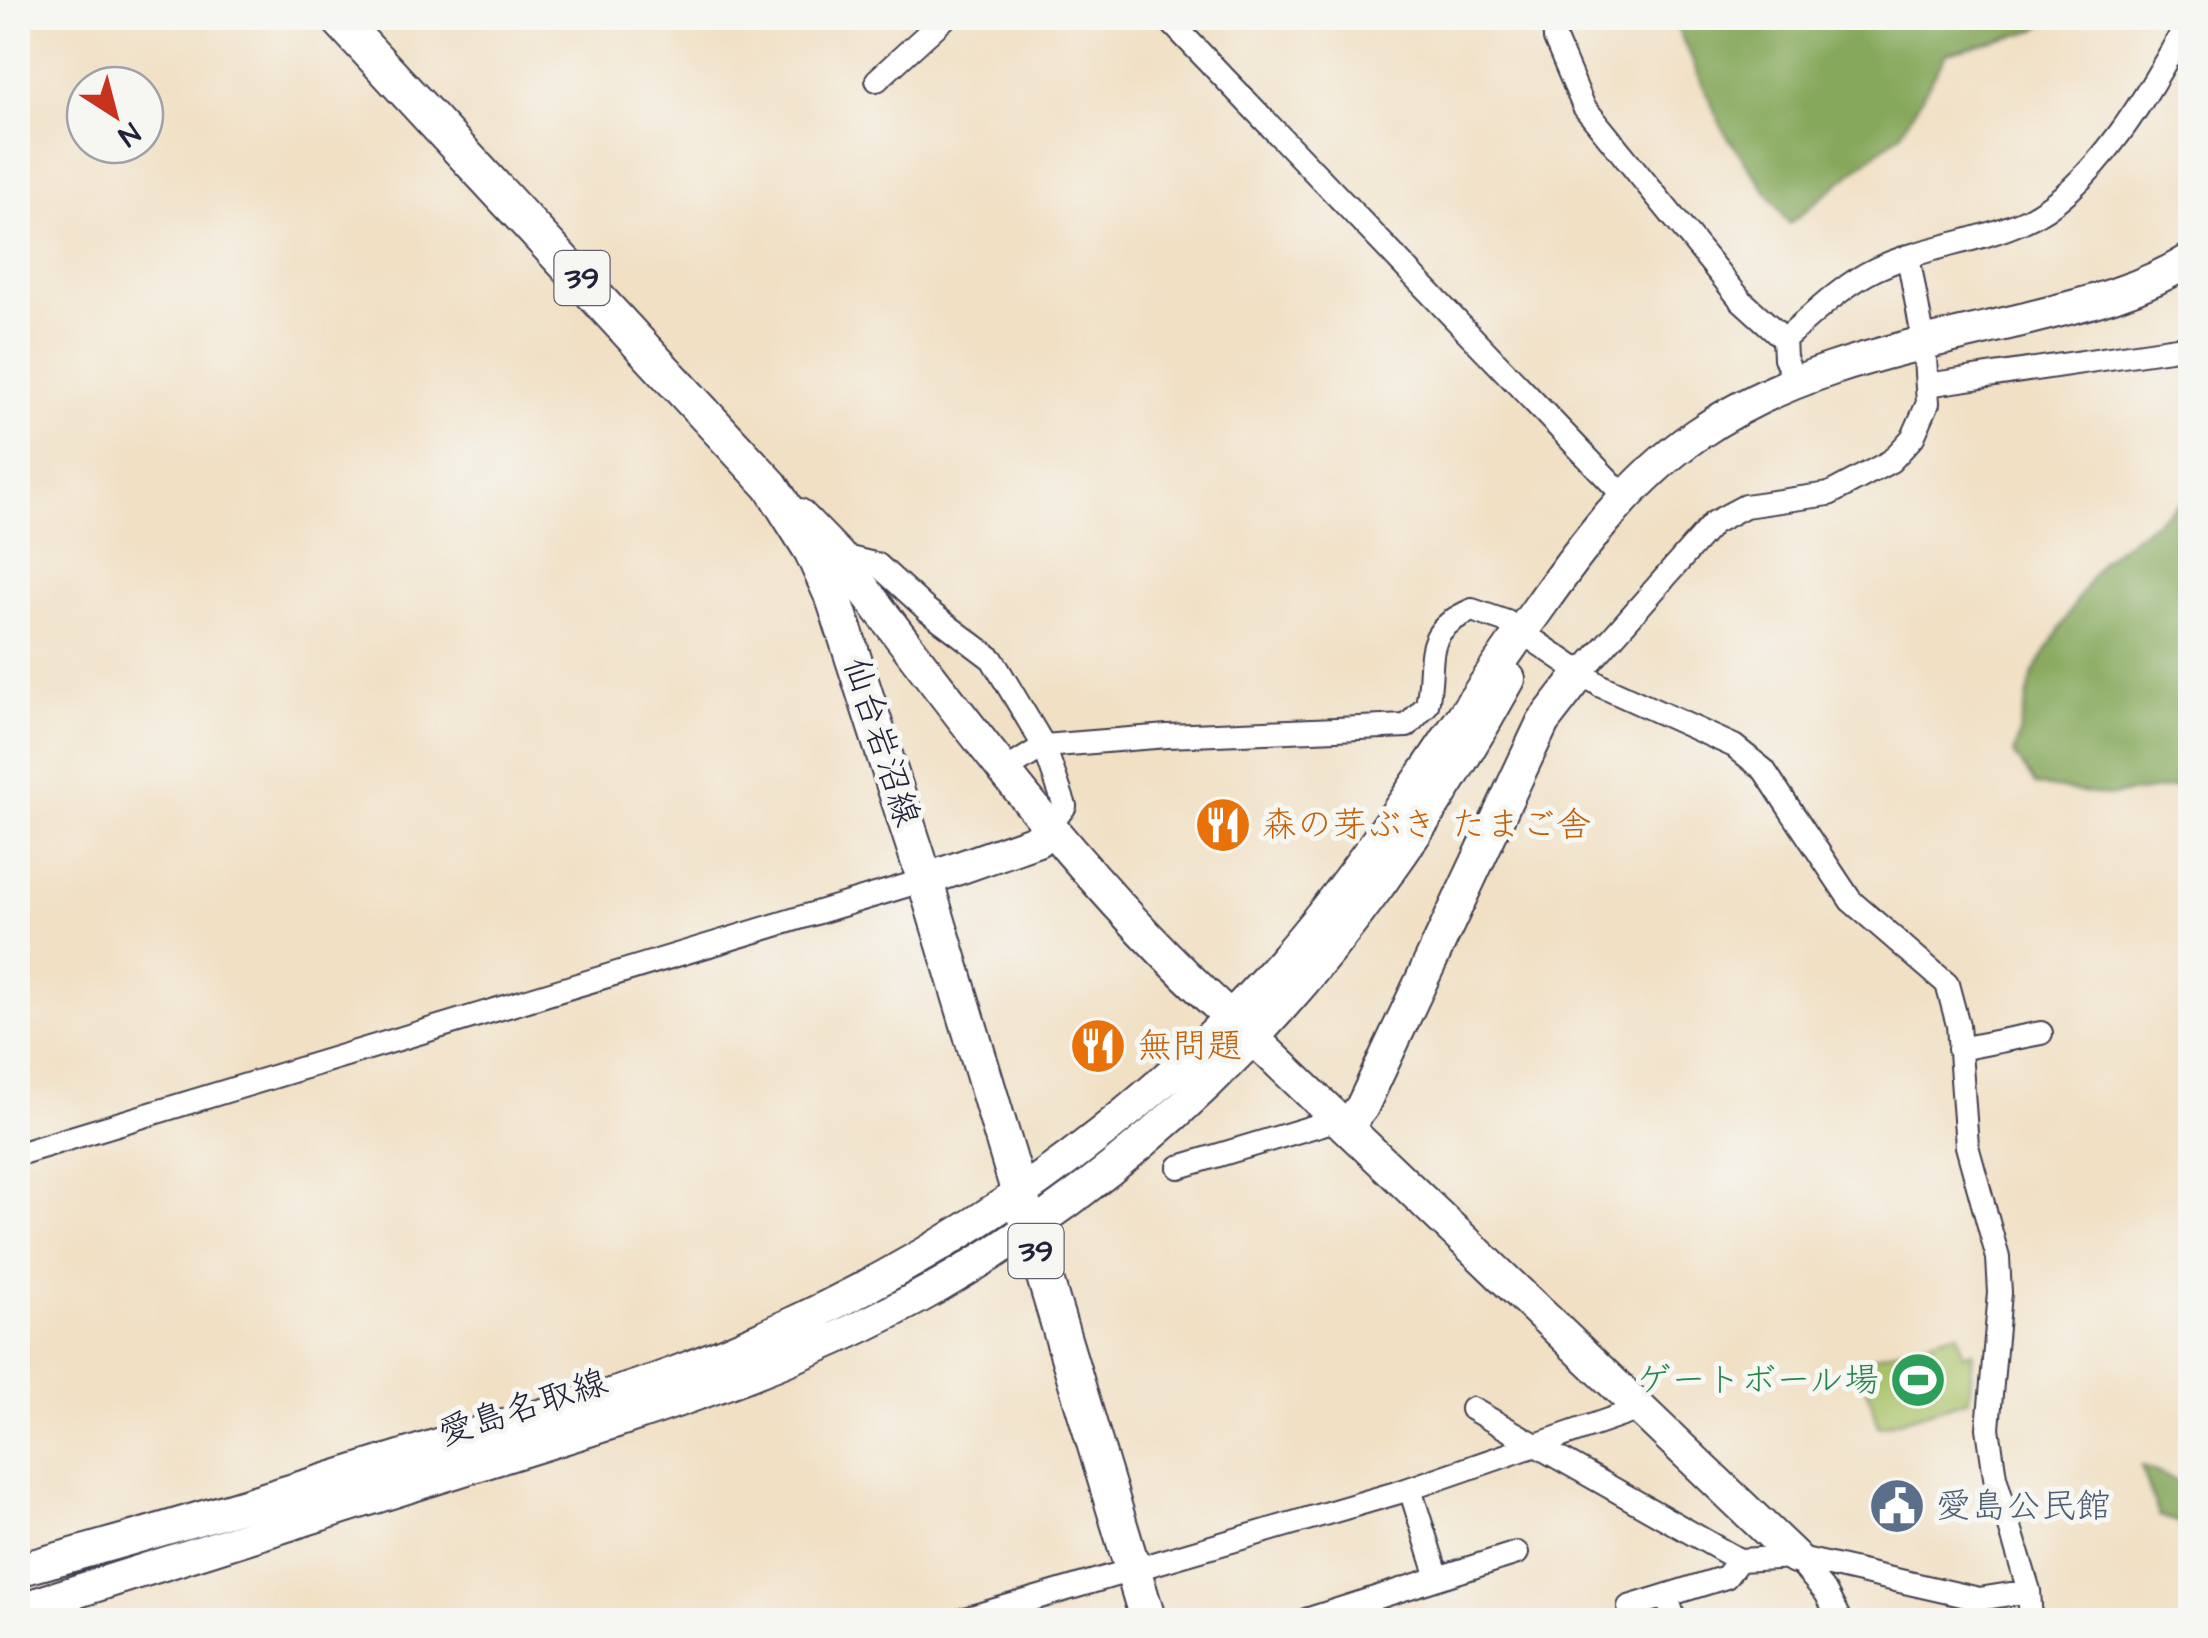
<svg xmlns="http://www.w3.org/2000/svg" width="2208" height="1638" font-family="'Architects Daughter','Klee One',sans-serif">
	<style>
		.green { fill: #a9c268; stroke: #667252; stroke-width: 2.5 }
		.forest { fill: #86a85c; stroke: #54654c; stroke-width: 2.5 }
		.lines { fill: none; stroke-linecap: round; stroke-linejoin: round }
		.street-casing { stroke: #413e50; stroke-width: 26 }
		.secondary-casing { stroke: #413e50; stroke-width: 36 }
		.primary-casing { stroke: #413e50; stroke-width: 39 }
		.street { stroke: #fff; stroke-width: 22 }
		.secondary { stroke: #fff; stroke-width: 32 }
		.primary { stroke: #fff; stroke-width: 35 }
		.labels { text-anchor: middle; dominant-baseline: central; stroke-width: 10; stroke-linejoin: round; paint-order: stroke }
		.shield { fill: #f6f6f2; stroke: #626272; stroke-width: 2.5 }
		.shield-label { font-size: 32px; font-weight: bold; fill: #22223b }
		.street-label { font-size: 35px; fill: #22223b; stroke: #f6f6f2 }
		.food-label { font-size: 35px; fill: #c56008; stroke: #f6f6f2; text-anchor: start }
		.leisure-label { font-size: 35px; fill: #27864d; stroke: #f6f6f2; text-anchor: end }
		.service-label { font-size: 35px; fill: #4e5e75; stroke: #f6f6f2; text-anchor: start }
	</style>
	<rect width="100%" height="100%" fill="#f6f6f2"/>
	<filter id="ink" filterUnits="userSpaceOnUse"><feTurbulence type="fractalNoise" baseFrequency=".01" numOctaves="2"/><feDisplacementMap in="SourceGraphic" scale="20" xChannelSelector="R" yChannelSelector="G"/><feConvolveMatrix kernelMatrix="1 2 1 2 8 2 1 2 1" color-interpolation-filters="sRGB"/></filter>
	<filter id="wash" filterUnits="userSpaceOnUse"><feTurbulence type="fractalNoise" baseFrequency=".0048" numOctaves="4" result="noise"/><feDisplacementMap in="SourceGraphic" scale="40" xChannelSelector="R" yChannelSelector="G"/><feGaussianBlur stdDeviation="2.25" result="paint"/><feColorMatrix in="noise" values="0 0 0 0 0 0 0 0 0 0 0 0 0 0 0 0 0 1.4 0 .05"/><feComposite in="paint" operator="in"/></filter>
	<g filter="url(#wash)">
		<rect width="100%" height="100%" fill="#f1e0c4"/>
		<path class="green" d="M1958 1332 1963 1354 1973 1351 1969 1399 1879 1427 1859 1361Z"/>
		<path class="forest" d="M1673 18H2051L2036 30 1947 53 1901 133 1789 224 1723 130Z
			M2190 496V785L2107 796 2036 785 2014 754 2033 673 2101 561Z
			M2141 1466 2190 1486V1526L2159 1516Z"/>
	</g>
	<g filter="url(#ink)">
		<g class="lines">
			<g class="street-casing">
				<path id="street" d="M1167 18 1625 497
					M1554 18 1555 39 1584 107 1741 300 1784 339 1785 358 1794 379
					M877 80 945 18
					M1784 339C1813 315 1842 285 1876 269 1922 247 1975 243 2022 222 2095 190 2153 86 2190 18
					M1927 385 2190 346
					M833 554 878 565 927 610 992 659 1044 746 1065 806 1049 827
					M1581 673 1713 523 1745 506 1829 494 1891 461 1913 437 1928 403 1924 343 1908 256
					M1003 772 1044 746 1167 736 1407 726 1427 705C1437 659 1418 633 1472 610L1507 622 1601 686 1734 746 1764 770 1851 901 1947 984 1958 1025 1967 1146 1998 1258 2000 1293 1988 1428 1995 1477 2029 1591 2031 1620
					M1959 1049 2041 1033
					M18 1154 925 880
					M1179 1167 1339 1119
					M1472 1409 1739 1560
					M1410 1489 1438 1578 1517 1553
					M1795 1557 1826 1593 1840 1620
					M1667 1595 1674 1620
					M1629 1607 1726 1577 1739 1560 1795 1557 1979 1599 2029 1591
					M961 1620 1403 1491 1637 1410
					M1306 1620 1438 1578"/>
			</g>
			<g class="secondary-casing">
				<path id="secondary" d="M799 515 838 555C961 716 1080 881 1231 1018
					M925 880 1038 840 1049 827
					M1254 1039 1795 1557
					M1347 1126 1362 1107 1543 722 1581 673
					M18 1570C158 1532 296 1490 435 1446 515 1422 597 1402 675 1373 906 1286 1118 1147 1281 963 1377 854 1452 727 1537 610 1583 545 1630 481 1696 435 1792 368 1905 348 2017 321 2077 306 2137 293 2190 260
					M18 1610C175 1560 332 1511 489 1461 651 1411 819 1360 964 1271 1208 1122 1372 927 1509 679"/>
			</g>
			<g class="primary-casing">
				<path id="primary" d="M338 18 771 486 812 551 835 602 925 880 1148 1620"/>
			</g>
			<use href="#street" class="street"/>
			<use href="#secondary" class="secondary"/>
			<use href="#primary" class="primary"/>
		</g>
	</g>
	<defs>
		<g id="restaurant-disc" transform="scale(2.875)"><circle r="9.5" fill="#e8710a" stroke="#f6f6f2"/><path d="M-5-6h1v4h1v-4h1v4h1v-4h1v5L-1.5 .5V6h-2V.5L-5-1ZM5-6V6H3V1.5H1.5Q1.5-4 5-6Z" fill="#fff"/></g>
		<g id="stadium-disc" transform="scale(2.875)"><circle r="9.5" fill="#2e9e5b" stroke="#f6f6f2"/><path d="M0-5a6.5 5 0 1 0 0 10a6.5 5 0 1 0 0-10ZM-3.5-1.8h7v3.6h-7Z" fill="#fff"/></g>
		<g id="civic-disc" transform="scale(2.875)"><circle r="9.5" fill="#5c6f8a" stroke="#f6f6f2"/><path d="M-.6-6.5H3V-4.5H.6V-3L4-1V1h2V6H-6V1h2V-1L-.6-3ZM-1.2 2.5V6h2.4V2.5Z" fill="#fff"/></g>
	</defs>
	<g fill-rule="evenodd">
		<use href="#restaurant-disc" x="1223" y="825"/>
		<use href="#restaurant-disc" x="1098" y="1046"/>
		<use href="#stadium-disc" x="1918" y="1380"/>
		<use href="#civic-disc" x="1897" y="1506"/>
	</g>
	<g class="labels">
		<g class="shield">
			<rect x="554.5" y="251" width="55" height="54" rx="8"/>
			<rect x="1008.5" y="1224" width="55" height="54" rx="8"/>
		</g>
		<g class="shield-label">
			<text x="582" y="278">39</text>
			<text x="1036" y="1251">39</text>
		</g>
		<g class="street-label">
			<text transform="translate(881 742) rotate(72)">仙台岩沼線</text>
			<text transform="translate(523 1408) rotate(-18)">愛島名取線</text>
		</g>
		<g class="food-label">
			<text x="1262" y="825">森の芽ぶき たまご舎</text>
			<text x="1137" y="1046">無問題</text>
		</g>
		<g class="leisure-label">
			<text x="1879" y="1380">ゲートボール場</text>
		</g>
		<g class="service-label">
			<text x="1936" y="1506">愛島公民館</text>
		</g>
	</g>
	<rect width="2208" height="1638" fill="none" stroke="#f6f6f2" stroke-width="60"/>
	<g transform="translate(115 115) rotate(144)"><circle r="48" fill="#f6f6f2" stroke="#a1a1a9" stroke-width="2.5"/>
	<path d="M0-8L18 38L0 25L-18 38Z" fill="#c8321e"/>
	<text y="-15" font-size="28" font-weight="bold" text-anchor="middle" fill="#22223b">N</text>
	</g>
</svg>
